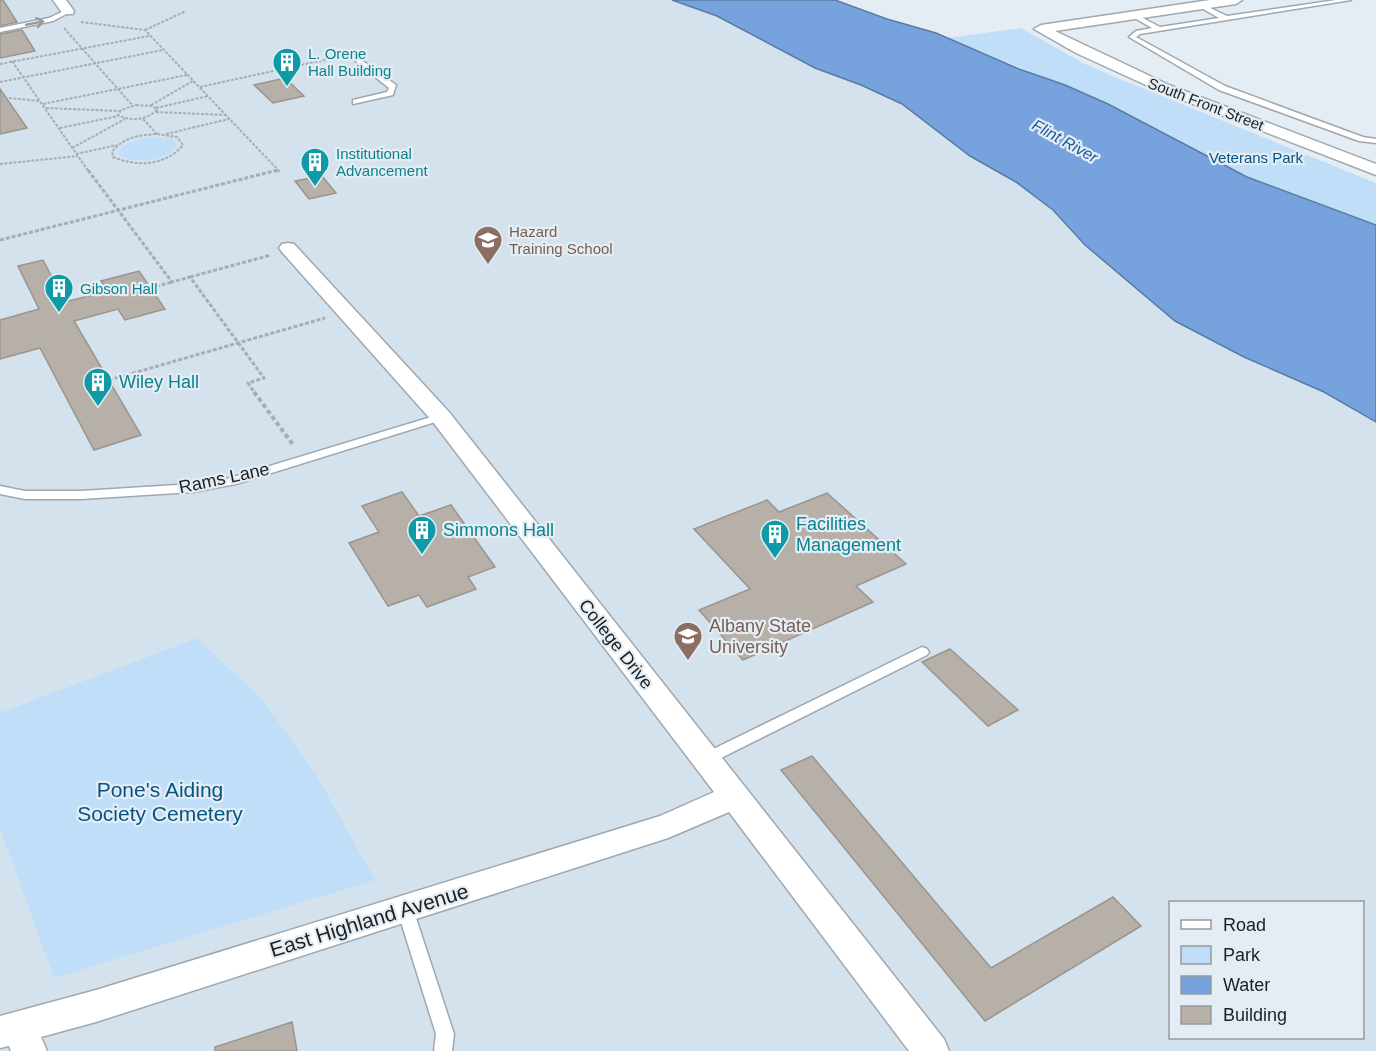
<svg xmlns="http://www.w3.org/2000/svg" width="1376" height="1051" font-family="Arial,sans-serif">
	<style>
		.built { fill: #d4e2ee; fill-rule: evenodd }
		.green { fill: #c0def8 }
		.water { fill: #76a3dd; stroke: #5b7ba5; stroke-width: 1.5 }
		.building { fill: #b6b0a8; stroke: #9a958d; stroke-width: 1.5 }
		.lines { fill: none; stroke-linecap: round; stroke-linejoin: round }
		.service-casing { stroke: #a0a7ae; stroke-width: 3 }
		.minor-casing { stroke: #a0a7ae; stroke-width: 3 }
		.path-far2 { stroke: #a7adb3; stroke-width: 2; stroke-dasharray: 3 1.5; stroke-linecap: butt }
		.path-far1 { stroke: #a7adb3; stroke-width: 3; stroke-dasharray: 4 2; stroke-linecap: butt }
		.path { stroke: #a7adb3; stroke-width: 4; stroke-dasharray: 4.5 3; stroke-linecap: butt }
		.service { fill: #fff; fill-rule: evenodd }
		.minor { fill: #fff; fill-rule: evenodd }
		.oneway { stroke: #999a9c }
		.labels { text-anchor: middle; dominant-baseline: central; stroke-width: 4.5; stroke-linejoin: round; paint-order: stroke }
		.far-culture-label { font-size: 15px; fill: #0d838f; stroke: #e5edf4; text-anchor: start }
		.far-street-label { font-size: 15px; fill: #1c1f22; stroke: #e5edf4 }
		.far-park-label { font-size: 15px; fill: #055483; stroke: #e5edf4 }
		.far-education-label { font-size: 15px; fill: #785e54; stroke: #e5edf4; text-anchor: start }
		.far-water-label { font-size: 16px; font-style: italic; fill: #1b589d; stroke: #e5edf4 }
		.culture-label { font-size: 18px; fill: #0d838f; stroke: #e5edf4; text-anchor: start }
		.street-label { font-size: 18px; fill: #1c1f22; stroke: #e5edf4 }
		.education-label { font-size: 18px; fill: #785e54; stroke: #e5edf4; text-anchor: start }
		.near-park-label { font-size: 21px; fill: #055483; stroke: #e5edf4 }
		.near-street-label { font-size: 21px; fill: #1c1f22; stroke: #e5edf4 }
	</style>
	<rect width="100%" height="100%" fill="#e5edf4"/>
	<path class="built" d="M0 0H672L717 16 815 68 861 85 902 104 970 156 1016 182 1053 210 1085 245 1244 357 1324 392 1376 422V1051H0ZM1170 902H1362V1038H1170Z"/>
	<path class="green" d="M1021 28 1083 63 1115 77 1376 183V225L1247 177 1108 104 947 38Z
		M148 137 172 139 177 145C167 161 136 164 120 156L118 152 124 145Z
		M197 638 264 702 317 776 375 880 54 978 0 828V713Z"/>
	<path class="water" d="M672 0H835L887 19 936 33 1019 69 1065 85 1108 104 1247 177 1376 225V422L1324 392 1244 357 1175 321 1085 245 1053 210 1016 182 970 156 902 104 861 85 815 68 717 16Z"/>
	<path class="building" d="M0 0H3L17 22 0 26Z
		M22 30 35 51 0 58V34Z
		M285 78 304 96 273 103 254 85Z
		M0 89 27 128 0 134Z
		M322 176 336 193 309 199 295 181Z
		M43 260 65 302 108 291 101 281 139 271 165 309 125 320 118 309 74 321 141 435 94 450 40 348 0 359V320L39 309 18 266Z
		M402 492 419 516 451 505 495 567 468 577 476 589 427 607 419 595 388 606 349 543 379 532 362 506Z
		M827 493 906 564 856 586 873 602 743 660 699 610 750 589 694 529 767 500 779 512Z
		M950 649 1018 710 988 726 922 662Z
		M812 756 991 968 1113 897 1141 926 985 1021 781 770Z
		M292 1022 297 1051H215V1047Z"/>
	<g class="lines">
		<g class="service-casing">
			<path id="service" d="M1336 0H1351L1140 34 1136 37 1225 86 1363 137 1376 139V143L1359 141 1219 90 1129 37 1136 31 1152 28 1131 16V14L1133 13 1160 27 1219 18 1198 6V4L1200 3 1227 16Z
				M68 9 71 11 70 12 53 21 0 32V28L49 18Z
				M353 57H357L396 85 393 95 353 104V100L387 92 389 88 353 59Z
				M441 414 445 415 446 417 445 419 236 484 193 492 81 499H25L0 494V486L25 491H81L193 484 230 478Z
				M922 647 927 649 929 652 927 655 711 763 706 765 701 763 699 759 701 755Z
				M405 902 411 904 413 909 454 1034 452 1051H434L436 1034 397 909 399 904Z"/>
		</g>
		<g class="minor-casing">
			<path id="minor" d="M53 0H66L74 11 73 14H63Z
				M1210 0H1242L1236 4 1055 31 1169 85 1376 164V175L1159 91 1076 53 1034 29 1041 25Z
				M288 243 294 244 449 412 944 1039 949 1051H909L729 812 668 838 96 1022 41 1037 47 1051H11L9 1046 0 1048V1016L96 990 660 816 714 792 433 422 282 252 279 248 282 244Z"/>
		</g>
		<path class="path-far2" d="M81 22 145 30 279 171 276 172
			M64 28 133 106
			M145 30 186 11
			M12 61 89 172
			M0 64 149 36
			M0 82 163 50
			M200 87 342 56
			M0 97 39 101
			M43 104 187 75
			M136 105 153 106 157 110C146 120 131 122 118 115L121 110Z
			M151 105 193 81
			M46 108 119 111
			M156 108 208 96
			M156 112 226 115
			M143 119 157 134
			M60 128 118 116
			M157 134 177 137 183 145C166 166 136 167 113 157L112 152C123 137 140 135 157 134Z
			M166 134 229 119
			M72 148 125 119
			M76 154 117 145
			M0 164 78 156"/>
		<path class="path-far1" d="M88 170 172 282 190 277 264 378 248 383 255 393
			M0 240 278 170
			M190 277 271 255
			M150 288 172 282
			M109 380 325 318"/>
		<path class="path" d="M254 392 294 446"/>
		<use href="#service" class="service"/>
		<use href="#minor" class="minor"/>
	</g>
	<defs><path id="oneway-shaft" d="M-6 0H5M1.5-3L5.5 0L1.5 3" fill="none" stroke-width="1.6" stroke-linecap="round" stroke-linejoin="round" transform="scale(1.5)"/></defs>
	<use class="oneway" href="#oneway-shaft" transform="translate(35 23) rotate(-11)"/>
	<defs>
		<g id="building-pin" transform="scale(1.5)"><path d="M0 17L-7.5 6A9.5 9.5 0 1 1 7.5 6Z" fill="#0f9aa8" stroke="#e5edf4"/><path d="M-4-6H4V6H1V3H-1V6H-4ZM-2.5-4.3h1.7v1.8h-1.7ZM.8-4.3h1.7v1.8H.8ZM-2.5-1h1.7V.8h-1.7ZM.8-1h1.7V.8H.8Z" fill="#fff"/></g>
		<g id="school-pin" transform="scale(1.5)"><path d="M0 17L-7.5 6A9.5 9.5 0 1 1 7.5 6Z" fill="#8d6e63" stroke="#e5edf4"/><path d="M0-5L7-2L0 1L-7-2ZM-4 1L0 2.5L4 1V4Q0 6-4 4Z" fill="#fff"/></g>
		<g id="university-pin" transform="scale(1.5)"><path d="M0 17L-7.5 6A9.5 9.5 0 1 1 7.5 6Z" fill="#8d6e63" stroke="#e5edf4"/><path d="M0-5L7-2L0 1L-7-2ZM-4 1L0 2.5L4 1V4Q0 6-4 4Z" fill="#fff"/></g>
	</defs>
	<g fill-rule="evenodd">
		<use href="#building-pin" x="287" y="62"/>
		<use href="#building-pin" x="315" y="162"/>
		<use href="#school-pin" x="488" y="240"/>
		<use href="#building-pin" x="59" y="288"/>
		<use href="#building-pin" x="98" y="382"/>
		<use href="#building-pin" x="422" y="530"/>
		<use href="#building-pin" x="775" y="534"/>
		<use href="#university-pin" x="688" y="636"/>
	</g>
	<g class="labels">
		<g class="far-culture-label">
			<text x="308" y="53">L. Orene<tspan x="308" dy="17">Hall Building</tspan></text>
			<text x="336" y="153">Institutional<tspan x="336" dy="17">Advancement</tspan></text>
			<text x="80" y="288">Gibson Hall</text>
		</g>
		<g class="far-street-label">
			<text transform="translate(1206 104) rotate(21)">South Front Street</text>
		</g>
		<g class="far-park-label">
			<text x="1256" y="157">Veterans Park</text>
		</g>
		<g class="far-education-label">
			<text x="509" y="231">Hazard<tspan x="509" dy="17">Training School</tspan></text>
		</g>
		<g class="far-water-label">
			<text transform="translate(1065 141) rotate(29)">Flint River</text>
		</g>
		<g class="culture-label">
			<text x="119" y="382">Wiley Hall</text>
			<text x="796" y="524">Facilities<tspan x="796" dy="21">Management</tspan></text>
			<text x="443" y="530">Simmons Hall</text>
		</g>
		<g class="street-label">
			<text transform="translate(224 478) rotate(-12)">Rams Lane</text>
			<text transform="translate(616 644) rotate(52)">College Drive</text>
		</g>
		<g class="education-label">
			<text x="709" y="626">Albany State<tspan x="709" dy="21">University</tspan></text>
		</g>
		<g class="near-park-label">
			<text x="160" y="789">Pone's Aiding<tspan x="160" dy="24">Society Cemetery</tspan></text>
		</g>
		<g class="near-street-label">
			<text transform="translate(369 920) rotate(-17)">East Highland Avenue</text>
		</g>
	</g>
	<rect x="1169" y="901" width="195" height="138" fill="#e5edf4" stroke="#959ba0" stroke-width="1.5"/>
	<rect x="1181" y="920" width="30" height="9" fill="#ffffff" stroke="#959ba0" stroke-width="1.5"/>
	<text x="1223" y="931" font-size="18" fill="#1c1f22">Road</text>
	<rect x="1181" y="946" width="30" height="18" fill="#c0def8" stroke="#959ba0" stroke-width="1.5"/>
	<text x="1223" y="961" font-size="18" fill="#1c1f22">Park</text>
	<rect x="1181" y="976" width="30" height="18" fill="#76a3dd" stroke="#959ba0" stroke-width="1.5"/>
	<text x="1223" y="991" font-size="18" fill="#1c1f22">Water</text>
	<rect x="1181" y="1006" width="30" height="18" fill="#b6b0a8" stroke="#959ba0" stroke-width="1.5"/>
	<text x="1223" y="1021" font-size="18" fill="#1c1f22">Building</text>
</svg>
